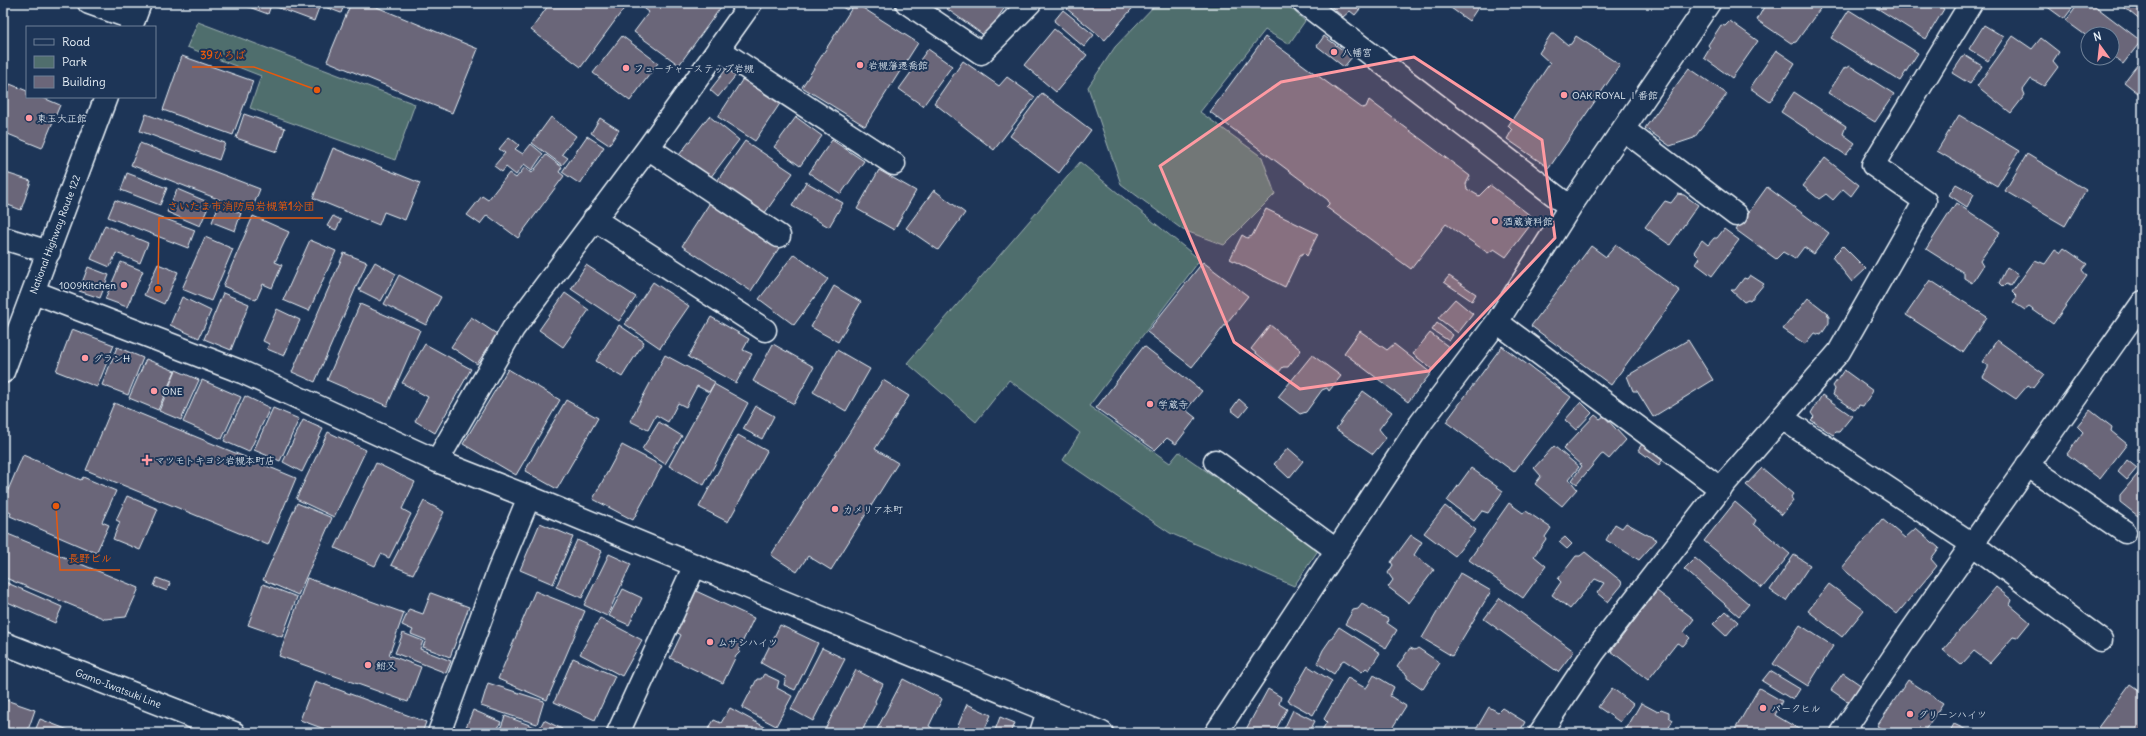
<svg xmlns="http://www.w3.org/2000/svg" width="2146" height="736" font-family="Delius,'Klee One',sans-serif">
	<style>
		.green { fill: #506e6d; stroke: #9cb0b2 }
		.building { fill: #6b6679; stroke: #e8f1f8 }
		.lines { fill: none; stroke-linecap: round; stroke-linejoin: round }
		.minor-casing { stroke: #e8f1f8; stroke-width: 25 }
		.major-casing { stroke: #e8f1f8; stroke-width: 25 }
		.highway-casing { stroke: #e8f1f8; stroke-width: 25 }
		.minor { stroke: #1d3557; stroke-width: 22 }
		.major { stroke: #1d3557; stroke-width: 22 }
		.highway { stroke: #1d3557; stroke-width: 22 }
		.marked { fill: #ff9aa2; fill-opacity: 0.2; stroke: #ff9aa2; stroke-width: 3; stroke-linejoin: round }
		.poi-dot { fill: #ff9aa2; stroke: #1d3557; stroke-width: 1.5 }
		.labels { text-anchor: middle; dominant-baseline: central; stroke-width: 4; stroke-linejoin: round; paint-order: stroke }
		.poi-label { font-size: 10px; fill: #e8f1f8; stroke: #1d3557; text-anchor: start }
		.street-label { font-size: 10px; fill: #e8f1f8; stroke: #1d3557 }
		.leader { fill: none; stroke: #e8590c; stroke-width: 1.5 }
		.callout-dot { fill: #e8590c; stroke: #1d3557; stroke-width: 1.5 }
		.callout-label { font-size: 11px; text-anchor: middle; font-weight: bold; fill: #e8590c; stroke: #1d3557; stroke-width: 4; stroke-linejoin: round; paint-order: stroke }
	</style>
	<rect width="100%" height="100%" fill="#1d3557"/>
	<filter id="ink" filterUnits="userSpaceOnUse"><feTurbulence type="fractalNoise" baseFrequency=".025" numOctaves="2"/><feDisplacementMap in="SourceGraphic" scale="8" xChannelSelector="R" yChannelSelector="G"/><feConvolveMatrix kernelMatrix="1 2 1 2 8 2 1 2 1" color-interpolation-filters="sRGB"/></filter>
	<g filter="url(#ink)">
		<path class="green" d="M1157 3H1285L1305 21 1289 44 1265 30 1200 112 1262 157 1275 194 1224 245 1183 230 1121 184 1088 87 1115 47Z
			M198 22 415 104 395 160 250 108 261 76 187 47Z
			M1080 162 1200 260 1089 406 1170 463 1179 452 1319 549 1294 586 1170 533 1063 460 1080 433 1009 380 976 422 907 363Z"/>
		<path class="building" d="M238 3H345L341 13 320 5 314 21 271 5 268 14Z
			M351 3H367L478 49 452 113 327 61Z
			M550 3H628L581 67 531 30Z
			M637 3H716L721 7 679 65 634 32 649 12Z
			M836 3H851L847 10Z
			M855 3 918 43 865 126 802 87Z
			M933 3H942L939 7Z
			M952 3H1008L985 36 947 9Z
			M1072 3H1135L1136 4 1105 40 1067 9Z
			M1327 3H1365L1355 15 1350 11 1343 17Z
			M1444 3H1481L1469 21Z
			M1762 3H1819L1822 6 1796 42 1791 43 1757 20 1765 5Z
			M1869 3H1935L1944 9 1926 39Z
			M2042 3H2076L2064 19Z
			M2079 3H2091L2141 41 2123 64 2112 56V34H2088V37L2066 21Z
			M2128 3H2143L2142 22 2124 7Z
			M1063 10 1094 35 1084 47 1054 21Z
			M1849 10 1918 53 1900 81 1831 38Z
			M1730 21 1758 41 1732 78 1704 58 1710 48 1708 45 1721 25 1725 26Z
			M1984 25 2004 37 1988 61 1969 49Z
			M1054 29 1087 55 1056 92 1024 65Z
			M1551 34H1555L1568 45 1571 44 1576 36 1620 65 1549 168 1507 139 1512 130 1508 126 1550 63 1539 53Z
			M622 36 658 63 630 101 593 73Z
			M1324 36 1352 57 1344 67 1317 46Z
			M2013 36 2032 49 2041 38 2059 52 2053 61 2058 67 2044 86 2031 79 2023 90 2025 95 2011 113 1977 86Z
			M1265 37 1362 108 1366 107 1369 100 1470 176 1466 184 1467 189 1479 196 1490 185 1535 219 1506 257 1494 249 1488 253 1446 224 1411 269 1326 207 1329 204 1328 200 1210 112Z
			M928 49 952 66 923 106 899 89Z
			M1776 50 1795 63 1770 102 1750 88Z
			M1964 55 1982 66 1970 84 1952 73Z
			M182 56 253 81 233 135 163 110Z
			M2141 60H2143V97L2124 82Z
			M963 61 999 86 1007 77 1035 97 994 150 934 103Z
			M1850 66 1894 94 1875 122 1828 93 1845 67 1847 68Z
			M728 67 737 74 718 97 710 90Z
			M1689 68 1727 94 1694 138 1670 146 1645 128Z
			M744 77 781 102 755 141 718 117Z
			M3 81 8 83 3 93Z
			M10 84 27 91V97H41L60 105 42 148 3 132V99Z
			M1794 92 1846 126 1843 134 1855 143 1846 155 1781 112Z
			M1042 93 1091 130 1059 173 1010 136Z
			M146 114 225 143 219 160 140 131Z
			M244 114 285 128 277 152 236 138Z
			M1959 115 2019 151 1997 186 1937 151Z
			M709 116 739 140 707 182 676 159Z
			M551 117 576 136 562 154 568 158 562 165 532 143Z
			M796 117 822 136 800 166 774 147Z
			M600 118 619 130 609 145 591 133Z
			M587 136 604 147 580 184 562 172Z
			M509 137 519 145 515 149 523 154 531 144 543 154 532 170 524 164 516 175 506 167 502 172 494 166 505 153 499 149Z
			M832 140 864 161 841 194 809 173Z
			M745 141 793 173 762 217 715 184Z
			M140 143 260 189 251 212 131 165Z
			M333 148 420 183 405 220 384 212 379 225 313 198Z
			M2027 154 2086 190 2065 226 2005 191Z
			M546 155 562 167 559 172 564 176 518 238 487 215 480 224 467 215 482 196 488 200 509 173 516 178 525 167 532 173Z
			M1825 158 1859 185 1851 196 1843 189 1833 200 1826 194 1819 199 1803 186Z
			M879 170 916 191 894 230 857 209Z
			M3 172 31 181 21 210 3 203Z
			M127 173 167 188 160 205 121 190Z
			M806 182 843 203 829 227 792 206Z
			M1956 184 1974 194 1967 207 1949 195Z
			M1767 187 1829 233 1814 254 1804 247 1795 259 1783 252 1776 259 1736 230Z
			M177 189 210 203 200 226 167 212Z
			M934 190 965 213 938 250 906 228Z
			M1678 194 1684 195 1698 205 1670 245 1645 227 1665 201 1671 203Z
			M115 200 195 230 188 248 108 217Z
			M711 201 781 245 751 291 682 246Z
			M1956 203 2000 232 1980 261 1983 266 1972 283 1964 278V273L1926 249Z
			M219 205 241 213 235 231 212 222Z
			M1266 209 1318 234 1307 256 1304 253 1300 255 1285 287 1230 259 1242 235 1247 238 1252 236Z
			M253 216 289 232 275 262 282 265 272 288 263 284 256 300 223 286Z
			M333 216 341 220 336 230 327 226Z
			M105 225 148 243 140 263 116 253 110 267 91 259Z
			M1724 229 1739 240 1712 276 1696 264 1700 258 1694 252 1702 240 1708 245 1714 238H1717Z
			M205 237 233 249 211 301 182 289Z
			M310 240 336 251 309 311 283 300Z
			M1616 245 1680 291 1611 385 1531 326 1591 246 1606 257Z
			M1843 246 1866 269 1852 282 1832 257Z
			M2064 248 2087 264 2082 270 2087 276 2053 324 2029 307 2025 310 2013 302 2017 297 2012 292 2035 260 2045 264 2055 250 2060 253Z
			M344 253 367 262 315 382 292 372Z
			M794 254 828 279 794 325 759 299Z
			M121 262 143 271 127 307 105 299Z
			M375 262 396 274 381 301 359 290Z
			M1203 262 1248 296 1192 367 1147 332Z
			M158 264 178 272 164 304 144 295Z
			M586 265 636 297 619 321 571 289Z
			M88 267 109 275 100 298 79 291Z
			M2007 267 2018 274 2010 286 2006 284 2003 287 1999 283Z
			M399 275 441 297 426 325 384 304Z
			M1750 275 1764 284 1750 301 1748 300 1744 302 1731 290H1735L1744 278 1747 279Z
			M1449 276 1476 294 1472 301 1444 282Z
			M1930 280 1987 317 1963 352 1906 315Z
			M653 282 689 306 660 348 625 324Z
			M834 286 861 302 838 342 811 327Z
			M223 293 249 304 231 350 204 339Z
			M565 293 589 310 563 347 539 330Z
			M182 297 211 311 199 338 170 325Z
			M1808 298 1826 312 1829 317V323L1821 335 1814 333 1805 344 1783 329Z
			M1455 299 1473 314 1458 333 1438 318Z
			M360 304 420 330 387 406 327 380Z
			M277 309 300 320 284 356 267 349 269 344 263 341Z
			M471 317 497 334 477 364 451 347Z
			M711 317 749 339 743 350 752 354 736 383 688 357Z
			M1437 323 1453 335 1449 341 1432 330Z
			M619 325 644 342 622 377 596 361Z
			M1270 325 1301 350 1288 367H1283L1279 372 1251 349Z
			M72 329 114 345 97 387 56 371Z
			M1360 331 1387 350 1394 344 1431 373 1408 402 1344 353Z
			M1430 333 1449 347 1433 370 1413 354Z
			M1688 340 1713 380 1653 417 1637 391H1633L1627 376Z
			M1997 340 2044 374 2033 388 2028 385 2016 399 1983 377 1988 368V365L1982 362Z
			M425 344 471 369 435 433 415 421 428 397 402 383Z
			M773 344 814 367 794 404 753 381Z
			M1144 346 1202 391 1186 410 1196 418 1176 444 1167 438 1155 450 1096 408Z
			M1502 346 1571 397 1514 472 1446 422Z
			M117 347 143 358 128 395 102 385Z
			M837 350 870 369 846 411 813 392Z
			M665 355 715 382 709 392 697 386 686 407 678 403 668 422 656 415 648 430 630 421Z
			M1312 355 1341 376 1329 391 1327 388 1322 390 1306 412 1300 414 1278 397Z
			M146 359 175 371 158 410 129 398Z
			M508 369 560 400 516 475 463 444Z
			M176 370 199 380 181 420 159 411Z
			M1844 370 1873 391 1863 406 1859 405 1855 410 1833 395 1835 389 1833 386Z
			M202 380 241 397 222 439 183 422Z
			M883 380 909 396 875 449 898 463 831 570 808 556 797 572 771 555Z
			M714 384 748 403 704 485 669 466Z
			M1363 391 1392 412 1379 429 1386 438 1373 454 1336 429Z
			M1822 395 1852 416 1839 432H1836L1833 435 1811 420 1814 417 1811 413Z
			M245 396 270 408 249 452 224 441Z
			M1239 399 1248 407 1240 417 1231 410Z
			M566 400 598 418 557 489 525 471Z
			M1581 402 1592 413 1576 430 1565 420Z
			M114 403 296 478 268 545 86 470Z
			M756 406 774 416 762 439 743 429Z
			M273 408 299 419 280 461 254 450Z
			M2090 410 2112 427 2111 431 2127 444 2100 479 2067 454 2083 432 2077 426Z
			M1595 415 1600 419 1604 416 1626 440 1609 459 1603 454 1601 455 1577 484 1572 480 1582 466 1563 449Z
			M303 420 323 429 302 472 283 462Z
			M659 422 682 436 665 464 642 449Z
			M328 432 366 450 334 517 296 499Z
			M738 435 767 451 728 522 699 507Z
			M1642 444 1663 459 1659 465 1638 450Z
			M622 445 662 466 633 520 593 499Z
			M1554 446 1579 467 1569 479 1577 489 1562 506 1535 484 1541 476 1534 468Z
			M1288 448 1303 461 1289 478 1274 464Z
			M23 455 81 480 83 477 116 491 102 522 109 525 96 553 10 516 11 513 3 509V502Z
			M2127 460 2137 468 2127 480 2118 472Z
			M376 463 415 482 402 509 411 514 389 558 381 554 375 566 335 548Z
			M1471 468 1503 491 1488 513 1482 511 1474 521 1447 501Z
			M1762 468 1793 494 1791 497 1793 501 1782 515 1746 485Z
			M2143 468V510L2138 516 2120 502V495Z
			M127 496 158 509 140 550 113 539 120 522 116 520Z
			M424 501 444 512 413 574 391 565Z
			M1735 502 1756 520 1754 524 1790 554 1762 588 1704 541Z
			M297 503 332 518 298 595 263 580Z
			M1509 503 1523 513 1526 511 1551 528 1545 537 1546 539 1534 556 1546 566 1523 598 1469 560Z
			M1445 506 1476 530 1455 556 1424 533Z
			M1882 519 1905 538 1916 528 1939 548 1931 559 1937 566 1897 614 1842 568Z
			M540 523 573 537 553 584 520 570Z
			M1626 523 1657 540 1639 560 1606 540 1615 524 1622 528Z
			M3 532 139 588 126 617 105 619 3 577Z
			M1411 535 1422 542 1414 555 1434 570 1409 603 1388 587 1393 580 1388 573 1393 565 1391 562Z
			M1565 537 1572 544 1567 549 1559 542Z
			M577 540 602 551 582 598 556 587Z
			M1585 552 1621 581 1622 585 1608 602 1597 593 1604 583 1595 579 1570 609 1552 595 1561 582 1558 579 1576 556H1580Z
			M609 554 631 564 607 616 584 605Z
			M1794 555 1810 565 1786 601 1770 590Z
			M1695 558 1749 604 1739 616 1684 569Z
			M1460 573 1491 591 1452 656 1422 638Z
			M157 578 170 583 167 591 154 586Z
			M307 578 404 613 389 655 421 667 408 702 279 656Z
			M3 581 62 607 55 623 3 600Z
			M263 584 297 597 282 637 248 625Z
			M1829 584 1864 610 1842 637 1808 611Z
			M1996 587 2012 600 2010 605 2030 622 2017 638 2013 637 1990 663 1974 651 1961 665 1943 650Z
			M623 589 642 598 629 625 609 616Z
			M535 591 585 611 547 700 498 679Z
			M696 591 754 618 739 649 740 652 736 656 723 683 670 658 681 635 676 632Z
			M1657 591 1694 619 1684 632 1690 638 1683 646 1677 643 1648 680 1611 651Z
			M431 593 469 607 450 657 423 647 426 640 411 634 413 630 402 625 409 609 423 614Z
			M1500 598 1574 651 1558 672 1484 619Z
			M1362 604 1388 619 1387 623 1397 630 1386 648 1345 624 1353 610 1358 609Z
			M1726 611 1738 622 1726 636 1713 624Z
			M600 618 642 640 622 676 580 654Z
			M780 625 818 643 795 690 784 685 786 677 761 663Z
			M1800 625 1833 646 1808 686 1773 664Z
			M1339 627 1380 653 1369 670 1366 668 1362 672 1344 660 1342 661 1334 674 1317 663 1323 650Z
			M403 633 423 641 420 649 451 661 446 673 395 653Z
			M822 648 845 659 813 721 791 709Z
			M1410 648 1415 650 1418 648 1440 663 1423 689 1407 678V675L1397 667Z
			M573 658 615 676 595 720 554 702Z
			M1308 666 1332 681 1313 715 1288 701Z
			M856 670 883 684 875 701 876 703 861 733H823Z
			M1770 671 1800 689 1793 700 1762 681Z
			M1843 673 1862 686 1850 703 1831 690Z
			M764 674 779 681 777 688 792 696 776 726 742 708 757 679H761Z
			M1374 675 1394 687 1390 696 1406 706 1389 733H1320L1327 722 1324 719 1347 679 1348 678 1365 688 1367 687Z
			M903 679 942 699 929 726 940 733H875Z
			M1908 680 1943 703 1923 733H1888L1877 726Z
			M315 681 426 722 422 733H335L300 720Z
			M488 683 544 701 537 724 481 706Z
			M2130 684 2143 693V733H2094Z
			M1612 688 1633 704 1620 722 1598 707Z
			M1759 688 1782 701 1775 715 1802 731 1801 733H1733Z
			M1268 689 1281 697 1279 704 1287 709 1274 733H1244Z
			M3 699 35 710 27 733H3Z
			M1641 703 1658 712 1661 709 1669 712V717L1673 720 1666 733H1624Z
			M967 704 991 715 983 733H955Z
			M1489 707 1498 712 1502 708 1525 722 1519 733H1474Z
			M730 708 774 732 706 733 714 720 721 723Z
			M473 710 501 722 496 733H479L466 727Z
			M1293 710 1315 721 1309 733H1282Z
			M505 716 535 727 533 733H499Z
			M1000 717 1015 723 1011 733H994Z
			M40 719 76 733H34Z
			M544 720 562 729 561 733H537Z
			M1954 724 1973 733H1949Z"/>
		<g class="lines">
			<g class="minor-casing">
				<path id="minor" d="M89 3 134 19
					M907 3 981 53 1030 3
					M1304 3 1570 207
					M718 49 894 164
					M1623 129 1736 215
					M648 148 779 236
					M594 219 765 330
					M3 238 49 252
					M34 292 242 372 437 461 529 497 1102 733
					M1497 322 1721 489
					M1782 418 1972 544 2101 640
					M437 461 513 329 648 148 751 3
					M1215 461 1336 550
					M2027 465 2125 532
					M439 733 498 572 529 497
					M618 733 695 565
					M1041 733 1048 711
					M1216 733 1420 424 1497 322 1570 207 1709 3
					M1540 733 1594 652 1725 483 1839 352 1925 201 1873 165 1971 3
					M1842 733 1907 637 2143 302"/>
			</g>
			<g class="major-casing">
				<g id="major">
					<path id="s1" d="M3 643 234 733"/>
				</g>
			</g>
			<g class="highway-casing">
				<g id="highway">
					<path d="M131 27 140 3"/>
					<path id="s2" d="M3 372 106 97"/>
				</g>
			</g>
			<use href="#minor" class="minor"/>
			<use href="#major" class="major"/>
			<use href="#highway" class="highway"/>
		</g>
	</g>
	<path class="marked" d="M1414 57 1542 140 1555 238 1429 371 1300 389 1234 342 1160 166 1281 82Z"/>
	<g class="poi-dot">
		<circle cx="1334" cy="52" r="4"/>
		<circle cx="860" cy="65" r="4"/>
		<circle cx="626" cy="68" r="4"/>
		<circle cx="1564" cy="95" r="4"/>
		<circle cx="29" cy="118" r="4"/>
		<circle cx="1495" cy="221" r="4"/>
		<circle cx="124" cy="285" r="4"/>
		<circle cx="85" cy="358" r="4"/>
		<circle cx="154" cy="391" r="4"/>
		<circle cx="1150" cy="404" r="4"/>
		<path d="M145 454h4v4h4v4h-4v4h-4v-4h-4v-4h4z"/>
		<circle cx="835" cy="509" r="4"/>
		<circle cx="710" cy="642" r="4"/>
		<circle cx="368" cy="665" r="4"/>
		<circle cx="1763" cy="708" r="4"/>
		<circle cx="1910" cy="714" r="4"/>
	</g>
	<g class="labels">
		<g class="poi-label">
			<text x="1342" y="52">八幡宮</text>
			<text x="868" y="65">岩槻藩遷喬館</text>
			<text x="634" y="68">フューチャーステップ岩槻</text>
			<text x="1572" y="95">OAK ROYAL Ⅰ番館</text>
			<text x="37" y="118">東玉大正館</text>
			<text x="1503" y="221">酒蔵資料館</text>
			<text x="116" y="285" text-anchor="end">1009Kitchen</text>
			<text x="93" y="358">グランH</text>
			<text x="162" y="391">ONE</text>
			<text x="1158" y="404">学蔵寺</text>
			<text x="155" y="460">マツモトキヨシ岩槻本町店</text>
			<text x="843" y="509">カメリア本町</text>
			<text x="718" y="642">ムサシハイツ</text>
			<text x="376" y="665">鮒又</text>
			<text x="1771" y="708">パークヒル</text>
			<text x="1918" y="714">グリーンハイツ</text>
		</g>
		<g class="street-label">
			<text stroke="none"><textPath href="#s2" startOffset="147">National Highway Route 122</textPath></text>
			<text stroke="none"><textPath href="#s1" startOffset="124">Gamo-Iwatsuki Line</textPath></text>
		</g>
	</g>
	<path class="leader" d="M317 90L254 67H192M158 289L159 218H323M56 506L60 570H120"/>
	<g class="callout-dot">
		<circle cx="317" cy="90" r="4"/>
		<circle cx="158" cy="289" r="4"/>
		<circle cx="56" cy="506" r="4"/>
	</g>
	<g class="callout-label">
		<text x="223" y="59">39ひろば</text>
		<text x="241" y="210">さいたま市消防局岩槻第1分団</text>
		<text x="90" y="562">長野ビル</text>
	</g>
	<rect width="2146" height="736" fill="none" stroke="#1d3557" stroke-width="16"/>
	<rect x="8" y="8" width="2130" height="720" fill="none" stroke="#e8f1f8" stroke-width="1.5" filter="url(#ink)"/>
	<rect x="26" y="26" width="130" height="72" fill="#1d3557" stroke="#6e8097"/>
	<rect x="34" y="39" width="20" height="6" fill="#1d3557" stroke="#6e8097"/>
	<text x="62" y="46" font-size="12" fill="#e8f1f8">Road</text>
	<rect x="34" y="56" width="20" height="12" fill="#506e6d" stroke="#6e8097"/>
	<text x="62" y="66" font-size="12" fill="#e8f1f8">Park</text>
	<rect x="34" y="76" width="20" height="12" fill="#6b6679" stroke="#6e8097"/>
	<text x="62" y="86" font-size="12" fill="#e8f1f8">Building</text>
	<g transform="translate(2100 46) rotate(345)"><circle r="19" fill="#1d3557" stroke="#6e8097"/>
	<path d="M0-3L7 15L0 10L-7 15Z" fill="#ff9aa2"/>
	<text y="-6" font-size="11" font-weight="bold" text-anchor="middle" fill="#e8f1f8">N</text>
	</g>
</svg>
